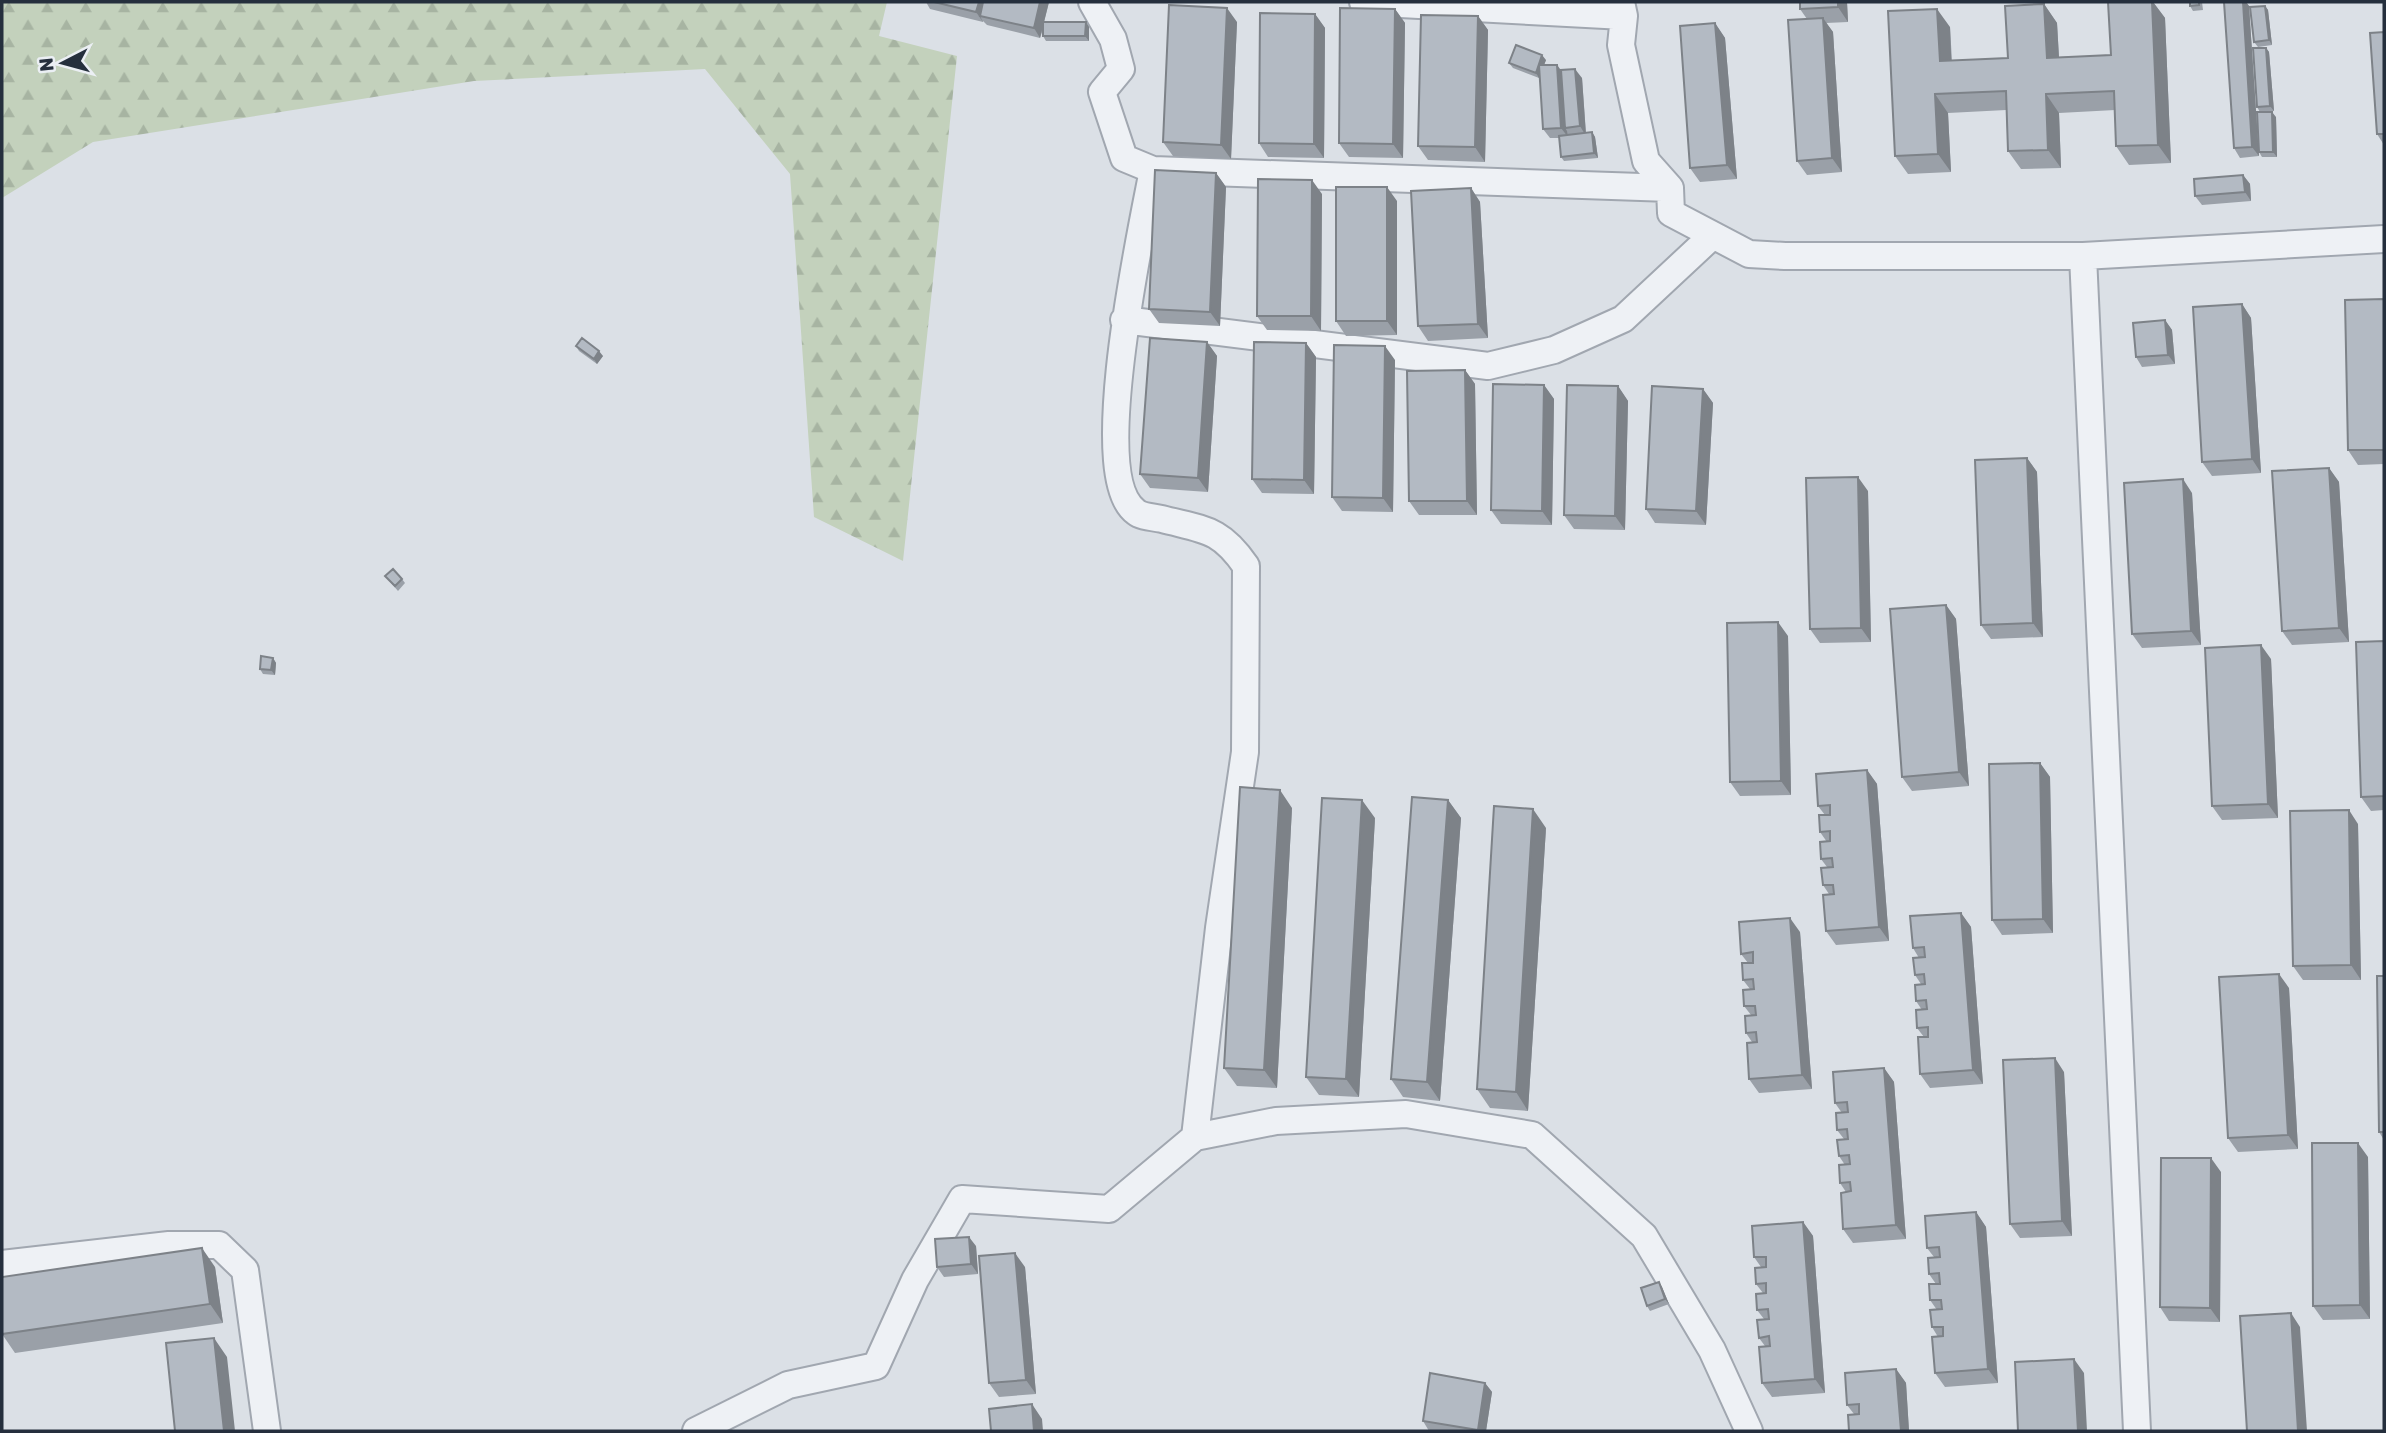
<svg xmlns="http://www.w3.org/2000/svg" width="2386" height="1433" font-family="Rubik,sans-serif">
	<style>
		.forest { fill: url(#forest-firs) }
		.lines { fill: none; stroke-linecap: round; stroke-linejoin: round }
		.minor-casing { stroke: #a1a7b0; stroke-width: 30 }
		.minor { stroke: #eef1f5; stroke-width: 26 }
		.wall { fill: #9aa0a8 }
		.shaded-wall { fill: #7d8288 }
		.building { fill: #b3bac3; stroke: #7d8288; stroke-width: 2 }
	</style>
	<defs>
		<pattern id="forest-firs" width="22" height="20" patternUnits="userSpaceOnUse" patternTransform="scale(1.75)"><rect width="22" height="20" fill="#c3d1bc"/><path d="M5 1l3.5 6h-7zM16 11l3.5 6h-7z" fill="#a7b4a2"/></pattern>
	</defs>
	<rect width="100%" height="100%" fill="#dbe0e6"/>
	<path class="forest" d="M2 2H887L879 36 957 56 903 561 814 517 790 174 705 69 474 81 93 142 2 198Z"/>
	<g class="lines">
		<g class="minor-casing">
			<path id="minor" d="M1092 2 1113 39 1121 69 1102 92 1124 158 1153 170C1142 228 1087 477 1136 512 1142 517 1154 517 1162 519 1204 530 1220 528 1246 566L1245 752 1219 928 1195 1137
				M1363 2 1624 16
				M1621 2 1624 16 1621 45 1646 161 1670 188 1671 213 1749 254 1785 256H2083L2384 239
				M1153 170 1670 188
				M2083 256 2137 1431
				M1124 320 1488 366 1554 350 1623 319 1712 236
				M2 1264 169 1245H219L245 1270 267 1431
				M696 1431 788 1385 876 1366 915 1280 962 1199 1109 1209 1195 1137 1276 1121 1406 1114 1532 1135 1644 1236 1712 1350 1749 1431"/>
		</g>
		<use href="#minor" class="minor"/>
	</g>
	<path class="wall" d="M926 2H1049L1044 22H1086L1089 27V41H1046L1043 36V29L1040 38 987 25 983 21V22L930 9Z
		M1800 2H1847L1848 22 1826 23 1833 32 1842 172 1807 175 1797 161 1807 19 1800 9Z
		M2108 2H2153L2165 18 2171 163 2129 165 2116 146 2115 110 2059 113 2061 168 2021 169 2008 151 2006 110 1948 113 1951 172 1908 174 1895 156 1950 27 1952 61 2008 58 2044 4 2057 23 2059 57 2111 55Z
		M2190 2H2202L2203 10 2193 11 2190 6Z
		M2224 2H2246L2249 6 2259 156 2240 158 2234 148Z
		M2265 6 2268 10 2272 45 2258 47 2254 42Z
		M1395 9 1405 23 1403 158 1349 157 1339 143Z
		M1315 14 1325 28 1324 158 1268 157 1259 143Z
		M1478 16 1488 30 1485 162 1428 160 1418 146Z
		M1237 22 1231 159 1173 156 1163 142Z
		M1715 23 1725 38 1737 179 1700 182 1690 168Z
		M2384 32V145L2377 134Z
		M2266 48 2269 52 2274 111 2260 112 2257 107Z
		M1546 60 1544 65H1557L1561 70 1582 78 1586 133 1592 132 1595 137 1598 158 1564 161 1561 157 1559 138H1550L1543 129 1540 76 1539 78 1513 68 1509 63Z
		M2276 117 2277 157H2262L2259 152Z
		M1216 173 1226 187 1220 326 1159 323 1149 309Z
		M2243 175 2250 184 2251 201 2202 205 2195 196Z
		M1471 188 1480 202 1488 338 1428 341 1418 326Z
		M1322 194 1321 331 1267 330 1257 316Z
		M1397 201V335L1346 336 1336 321Z
		M2384 299V464L2358 465 2348 450Z
		M2242 304 2251 318 2261 473 2212 476 2202 462Z
		M2165 320 2172 330 2175 364 2142 367 2136 357Z
		M1207 342 1217 356 1208 492 1150 488 1140 474Z
		M1306 343 1316 357 1314 494 1262 493 1252 479Z
		M576 346 603 356 597 364 579 351Z
		M1395 360 1393 512 1342 511 1332 497Z
		M1465 370 1475 384 1477 515H1419L1409 501Z
		M1544 385 1554 399 1552 525 1501 524 1491 510Z
		M1618 386 1628 401 1625 530 1574 529 1564 515Z
		M1703 389 1713 403 1706 525 1655 523 1646 509Z
		M2027 458 2037 472 2043 637 1991 639 1981 625Z
		M2329 468 2339 482 2349 642 2292 645 2282 631Z
		M1868 491 1871 642 1820 643 1810 629Z
		M2192 493 2201 645 2142 648 2132 634Z
		M385 576 402 579 405 583 398 591Z
		M1946 605 1956 619 1969 786 1912 791 1902 777Z
		M1788 636 1791 795 1740 796 1730 782Z
		M2384 641V810L2371 811 2361 797Z
		M273 658 276 663 275 675 263 674 260 669Z
		M2271 659 2278 818 2222 820 2212 806Z
		M2040 763 2050 777 2053 933 2002 935 1992 920Z
		M1867 770 1877 784 1889 941 1836 945 1826 931 1829 894 1823 885 1827 867 1821 859 1827 842 1820 832 1825 815 1818 806Z
		M1448 800 1461 818 1440 1101 1403 1097 1391 1079Z
		M1292 808 1277 1088 1237 1086 1224 1068Z
		M1375 818 1359 1097 1319 1095 1306 1077Z
		M2358 824 2361 980H2303L2293 966Z
		M1546 828 1528 1111 1490 1108 1477 1089Z
		M1961 913 1971 927 1983 1084 1930 1088 1920 1074 1924 1037 1917 1028 1922 1010 1916 1001 1921 984 1915 975 1919 958 1913 948Z
		M1800 932 1812 1089 1759 1093 1749 1079 1752 1042 1746 1033 1751 1015 1744 1006 1750 989 1743 980 1748 963 1741 954Z
		M2384 976V1140L2379 1132Z
		M2289 988 2298 1149 2238 1152 2228 1138Z
		M1884 1068 1894 1082 1906 1239 1853 1243 1843 1229 1846 1192 1840 1183 1845 1165 1839 1156 1844 1139 1837 1130 1842 1113 1835 1103Z
		M2064 1072 2072 1236 2020 1238 2010 1224Z
		M2368 1157 2370 1319 2323 1320 2313 1306Z
		M2221 1172 2220 1322 2169 1321 2160 1307Z
		M1976 1212 1986 1227 1998 1383 1945 1387 1935 1373 1938 1337 1932 1327 1937 1310 1930 1300 1936 1284 1929 1274 1934 1257 1927 1248Z
		M1803 1222 1813 1236 1825 1393 1772 1397 1762 1383 1765 1346 1759 1338 1764 1319 1757 1310 1763 1293 1756 1284 1761 1267 1754 1257Z
		M976 1246 978 1274 944 1277 937 1267Z
		M215 1267 223 1323 15 1353 2 1334Z
		M1025 1267 1036 1394 999 1397 989 1383Z
		M1659 1282 1662 1287 1669 1304 1650 1311 1647 1306Z
		M1896 1369 1906 1383 1909 1431H1849L1854 1414 1847 1405Z
		M1485 1383 1492 1392 1486 1431H1429L1423 1421Z"/>
	<path class="shaded-wall" d="M979 2H988L980 16 983 22 976 12Z
		M1040 2H1049L1040 38 1034 28Z
		M1838 2H1847L1848 22 1838 7Z
		M2152 2H2153L2165 18 2171 163 2158 145Z
		M2243 2H2246L2249 6 2259 156 2252 147Z
		M2044 4 2057 23 2060 76 2047 58Z
		M2265 6 2268 10 2272 45 2269 40Z
		M1227 8 1237 22 1231 159 1221 145Z
		M1395 9 1405 23 1403 158 1393 144Z
		M1937 9 1950 27 1952 80 1940 61Z
		M1315 14 1325 28 1324 158 1314 144Z
		M1478 16 1488 30 1485 162 1475 147Z
		M1823 18 1833 32 1842 172 1832 158Z
		M1086 22 1089 27V41L1085 36Z
		M1715 23 1725 38 1737 179 1727 165Z
		M2266 48 2269 52 2274 111 2270 106Z
		M1542 55 1546 60 1539 78 1536 73Z
		M1557 65 1563 74 1565 128 1567 131 1568 137 1561 128Z
		M1575 69 1582 78 1586 136 1580 126Z
		M1935 94 1948 113 1951 172 1938 154Z
		M2046 94 2059 113 2061 168 2048 150Z
		M2272 112 2276 117 2277 157 2273 152Z
		M1592 132 1595 137 1598 158 1594 153Z
		M1216 173 1226 187 1220 326 1210 312Z
		M2243 175 2250 184 2251 201 2245 192Z
		M1312 180 1322 194 1321 331 1311 316Z
		M1387 187 1397 201V335L1387 321Z
		M1471 188 1480 202 1488 338 1478 324Z
		M2242 304 2251 318 2261 473 2252 459Z
		M2165 320 2172 330 2175 364 2168 355Z
		M1207 342 1217 356 1208 492 1198 478Z
		M1306 343 1316 357 1314 494 1304 480Z
		M1385 346 1395 360 1393 512 1383 498Z
		M599 351 603 356 597 364 594 359Z
		M1465 370 1475 384 1477 515 1467 501Z
		M1544 385 1554 399 1552 525 1542 511Z
		M1618 386 1628 401 1625 530 1615 516Z
		M1703 389 1713 403 1706 525 1696 511Z
		M2027 458 2037 472 2043 637 2033 623Z
		M2329 468 2339 482 2349 642 2339 628Z
		M1858 477 1868 491 1871 642 1861 628Z
		M2183 479 2192 493 2201 645 2191 631Z
		M1946 605 1956 619 1969 786 1959 772Z
		M1778 622 1788 636 1791 795 1781 781Z
		M2261 645 2271 659 2278 818 2268 804Z
		M273 658 276 663 275 675 271 670Z
		M2040 763 2050 777 2053 933 2043 919Z
		M1867 770 1877 784 1889 941 1879 927Z
		M1280 790 1292 808 1277 1088 1264 1070Z
		M1362 800 1375 818 1359 1097 1346 1079Z
		M1448 800 1461 818 1440 1101 1427 1082Z
		M1533 809 1546 828 1528 1111 1516 1092Z
		M2349 810 2358 824 2361 980 2351 965Z
		M1961 913 1971 927 1983 1084 1973 1070Z
		M1790 918 1800 932 1812 1089 1802 1075Z
		M2279 974 2289 988 2298 1149 2288 1135Z
		M2055 1058 2064 1072 2072 1236 2062 1221Z
		M1884 1068 1894 1082 1906 1239 1896 1225Z
		M2358 1143 2368 1157 2370 1319 2360 1305Z
		M2211 1158 2221 1172 2220 1322 2210 1308Z
		M1976 1212 1986 1227 1998 1383 1988 1369Z
		M1803 1222 1813 1236 1825 1393 1815 1379Z
		M969 1237 976 1246 978 1274 971 1264Z
		M202 1248 215 1267 223 1323 210 1304Z
		M1015 1253 1025 1267 1036 1394 1026 1380Z
		M1659 1282 1662 1287 1669 1304 1665 1299Z
		M2291 1313 2300 1327 2307 1431H2298Z
		M214 1338 227 1357 235 1431H224Z
		M2074 1359 2084 1373 2087 1431H2078Z
		M1896 1369 1906 1383 1909 1431H1901Z
		M1485 1383 1492 1392 1486 1431H1478V1430Z
		M1032 1404 1042 1419 1043 1431H1034Z"/>
	<path class="building" d="M934 2H979L976 12Z
		M983 2H1040L1034 28 980 16Z
		M1800 2H1838V7L1800 9Z
		M2108 2H2152L2158 145 2116 146 2114 91 2046 94 2048 150 2008 151 2006 91 1935 94 1938 154 1895 156 1888 11 1937 9 1940 61 2008 58 2005 6 2044 4 2047 58 2111 55Z
		M2190 2H2199V5L2190 6Z
		M2224 2H2243L2252 147 2234 148Z
		M1169 5 1227 8 1221 145 1163 142Z
		M2265 6 2269 40 2254 42 2250 7Z
		M1340 8 1395 9 1393 144 1339 143Z
		M1260 13 1315 14 1314 144 1259 143Z
		M1421 15 1478 16 1475 147 1418 146Z
		M1823 18 1832 158 1797 161 1788 20Z
		M1043 22H1086L1085 36H1043Z
		M1715 23 1727 165 1690 168 1680 26Z
		M2384 32V134H2377L2370 33Z
		M1516 45 1542 55 1536 73 1509 63Z
		M2253 48H2266L2270 106 2257 107Z
		M1539 65H1557L1561 128 1543 129Z
		M1575 69 1580 126 1565 128 1561 70Z
		M2257 112H2272L2273 152H2259Z
		M1592 132 1594 153 1561 157 1559 136Z
		M1155 170 1216 173 1210 312 1149 309Z
		M2243 175 2245 192 2195 196 2194 179Z
		M1258 179 1312 180 1311 316H1257Z
		M1336 187H1387V321H1336Z
		M1471 188 1478 324 1418 326 1411 191Z
		M2384 299V450H2348L2345 300Z
		M2242 304 2252 459 2202 462 2193 307Z
		M2165 320 2168 355 2136 357 2133 323Z
		M582 338 599 351 594 359 576 346Z
		M1150 338 1207 342 1198 478 1140 474Z
		M1254 342 1306 343 1304 480 1252 479Z
		M1334 345 1385 346 1383 498 1332 497Z
		M1465 370 1467 501H1409L1407 371Z
		M1493 384 1544 385 1542 511 1491 510Z
		M1567 385 1618 386 1615 516 1564 515Z
		M1652 386 1703 389 1696 511 1646 509Z
		M2027 458 2033 623 1981 625 1975 460Z
		M2329 468 2339 628 2282 631 2272 471Z
		M1858 477 1861 628 1810 629 1806 478Z
		M2183 479 2191 631 2132 634 2124 483Z
		M393 569 402 579 395 586 385 576Z
		M1946 605 1959 772 1902 777 1890 609Z
		M1778 622 1781 781 1730 782 1727 623Z
		M2384 641V796L2361 797 2356 642Z
		M2261 645 2268 804 2212 806 2205 648Z
		M261 656 273 658 271 670 260 669Z
		M2040 763 2043 919 1992 920 1989 764Z
		M1867 770 1879 927 1826 931 1823 895 1834 894 1833 885H1823L1821 868 1833 867 1832 858 1821 859 1820 842 1830 841V831L1820 832 1819 815H1830V805L1818 806 1816 774Z
		M1240 787 1280 790 1264 1070 1224 1068Z
		M1412 797 1448 800 1427 1082 1391 1079Z
		M1322 798 1362 800 1346 1079 1306 1077Z
		M1494 806 1533 809 1516 1092 1477 1089Z
		M2349 810 2351 965 2293 966 2290 811Z
		M1961 913 1973 1070 1920 1074 1918 1037H1928V1027L1917 1028 1916 1010 1927 1009 1926 1000 1916 1001 1915 985 1925 984 1924 974 1915 975 1913 958 1925 957 1924 947 1913 948 1910 916Z
		M1790 918 1802 1075 1749 1079 1747 1043 1757 1042 1756 1032 1746 1033 1745 1016 1756 1015 1755 1006H1744L1743 990 1754 989 1753 979 1743 980 1742 963H1753V952L1741 954 1739 922Z
		M2279 974 2288 1135 2228 1138 2219 977Z
		M2377 976H2384V1132H2379Z
		M2055 1058 2062 1221 2010 1224 2003 1060Z
		M1884 1068 1896 1225 1843 1229 1841 1193 1851 1191 1850 1182 1840 1183 1839 1165 1850 1164 1849 1155 1839 1156 1837 1140 1848 1139 1847 1129 1837 1130 1836 1113 1848 1112 1847 1102 1835 1103 1833 1072Z
		M2312 1143H2358L2360 1305 2313 1306Z
		M2161 1158H2211L2210 1308 2160 1307Z
		M1976 1212 1988 1369 1935 1373 1932 1337 1943 1336V1327H1932L1930 1310 1942 1309 1941 1300H1930L1929 1284H1940L1939 1273 1929 1274 1928 1258 1940 1257 1939 1247 1927 1248 1925 1216Z
		M1803 1222 1815 1379 1762 1383 1759 1347 1770 1346 1769 1336 1759 1338 1757 1320 1769 1319 1768 1309 1757 1310 1756 1294 1766 1293V1283L1756 1284 1755 1268 1766 1267V1257H1754L1752 1226Z
		M969 1237 971 1264 937 1267 935 1239Z
		M202 1248 210 1304 2 1334V1277Z
		M1015 1253 1026 1380 989 1383 979 1256Z
		M1659 1282 1665 1299 1647 1306 1641 1288Z
		M2291 1313 2298 1431H2247L2240 1316Z
		M214 1338 224 1431H175L166 1343Z
		M2074 1359 2078 1431H2018L2015 1362Z
		M1896 1369 1901 1431H1849L1848 1415 1859 1414V1404L1847 1405 1845 1373Z
		M1430 1373 1485 1383 1478 1430 1423 1421Z
		M1032 1404 1034 1431H991L989 1409Z"/>
	<rect width="2386" height="1433" fill="none" stroke="#252f3d" stroke-width="7"/>
	<g transform="translate(63 63) rotate(264)" stroke="#ebeff4" stroke-width="5" paint-order="stroke">
	<path d="M0-5L12 26L0 18L-12 26Z" fill="#252f3d"/>
	<text y="-10" font-size="19" font-weight="bold" text-anchor="middle" fill="#252f3d">N</text>
	</g>
</svg>
